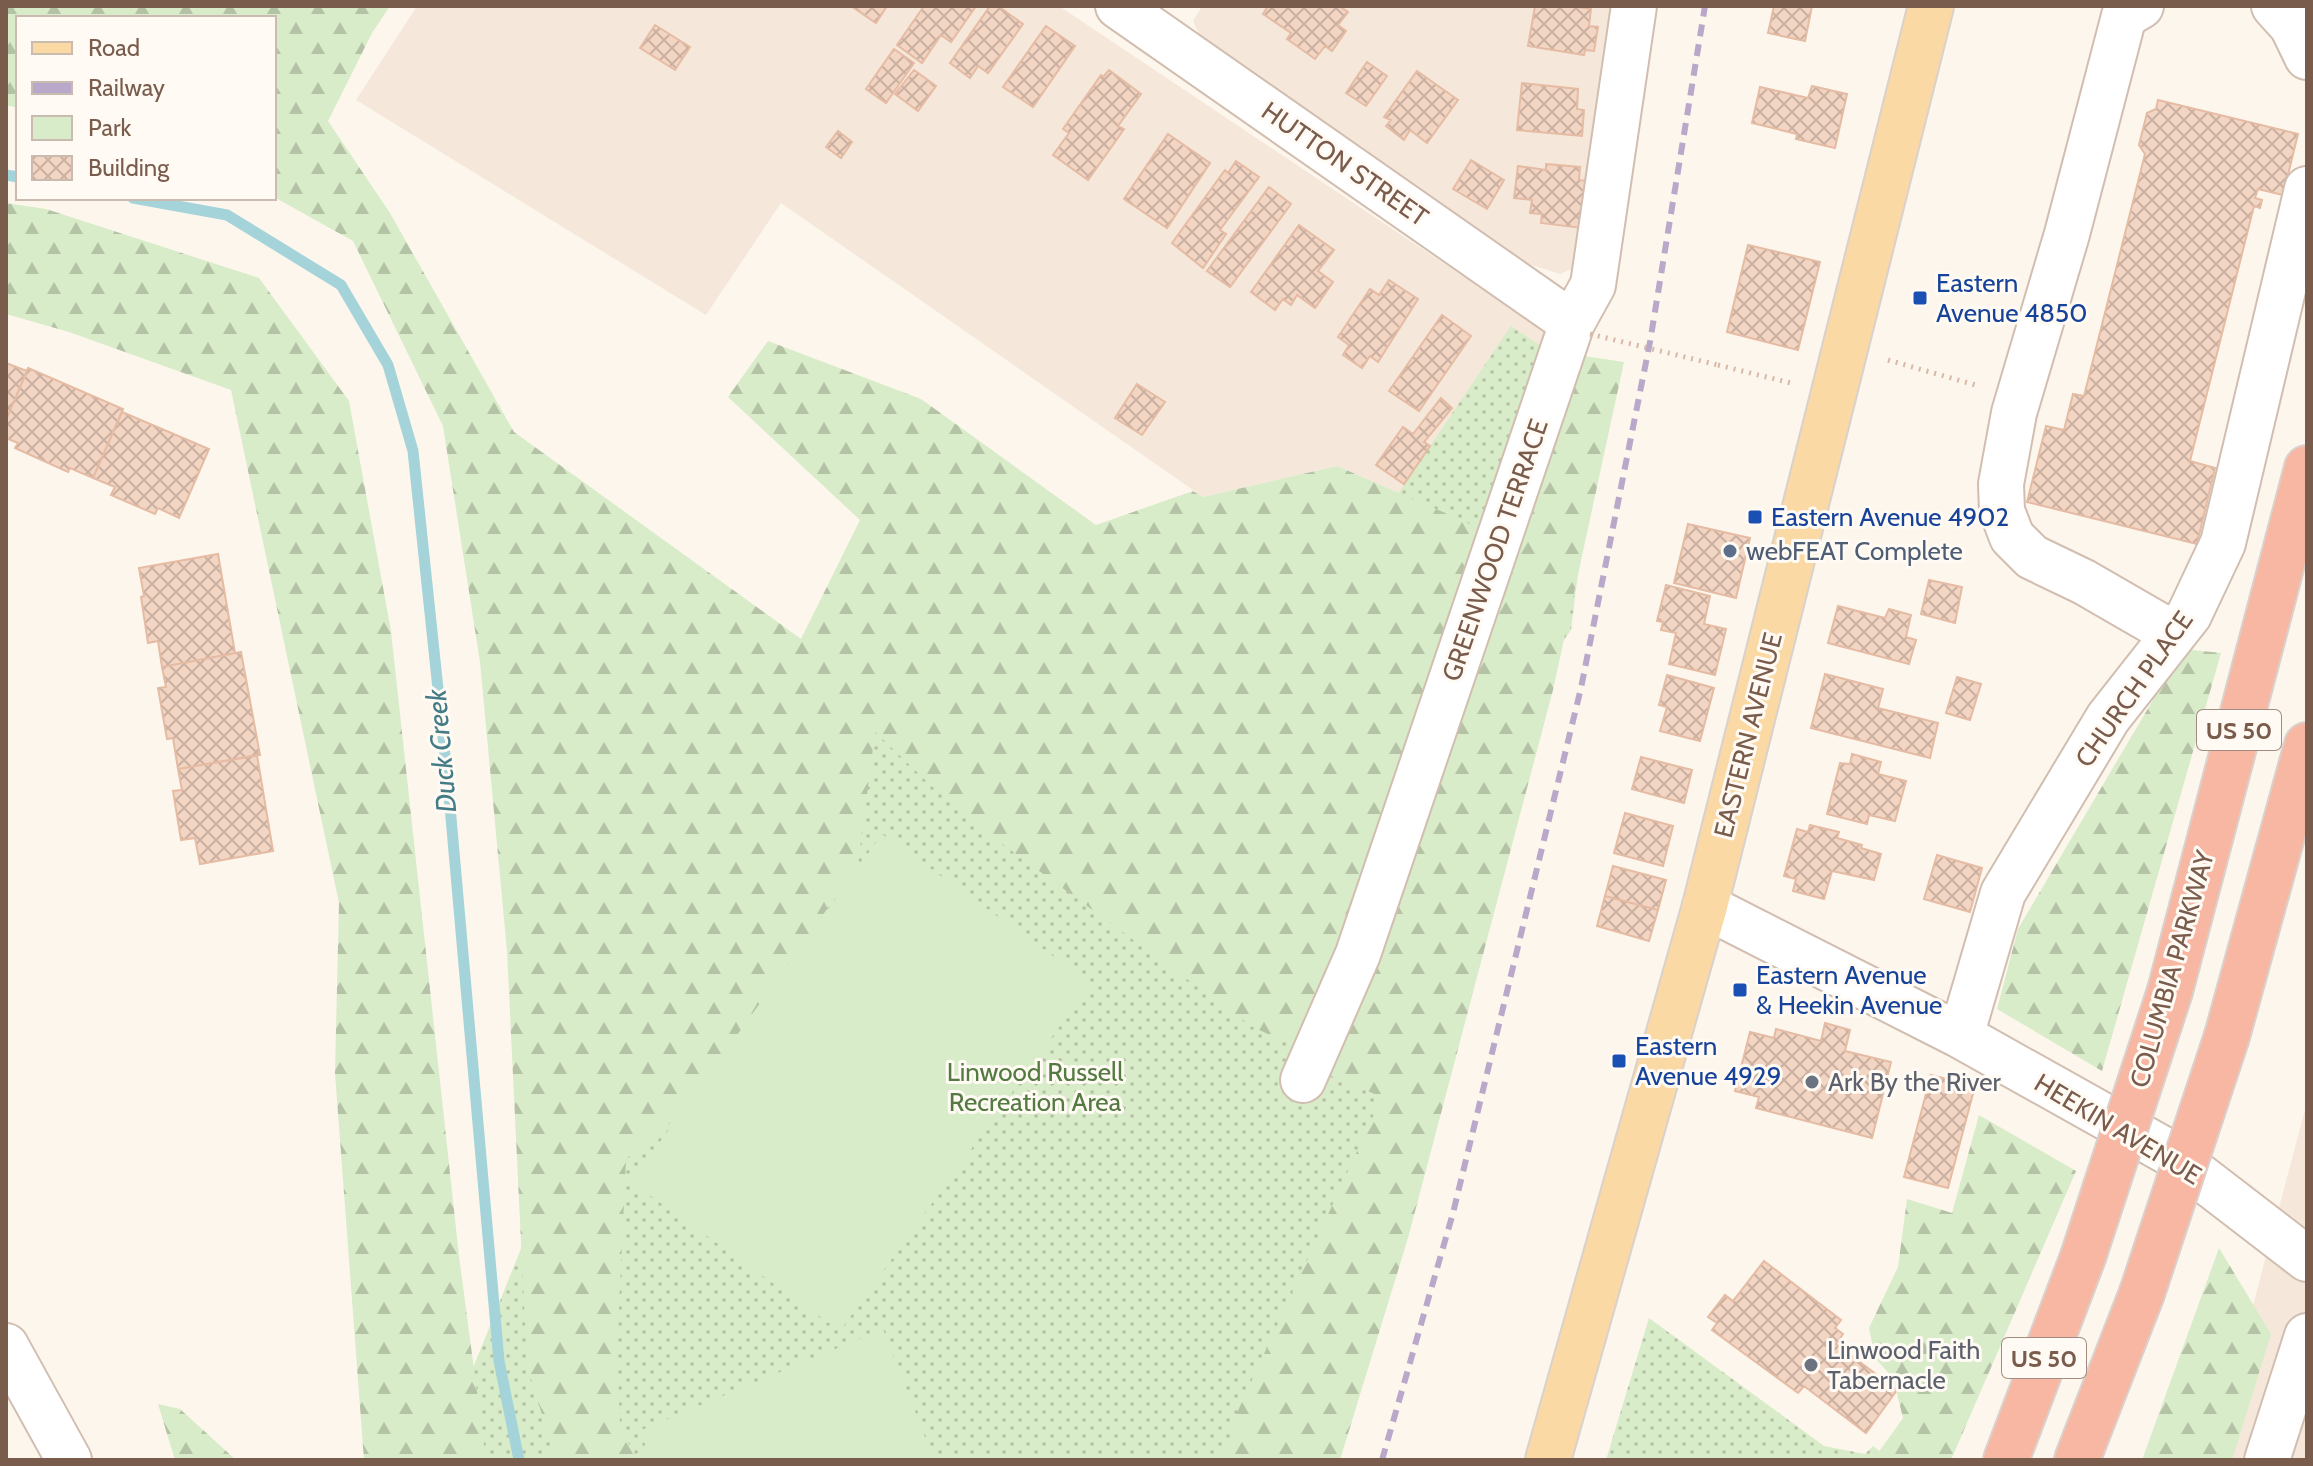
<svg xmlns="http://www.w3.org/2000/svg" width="2313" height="1466" font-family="Cabin,sans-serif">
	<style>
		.residential { fill: #f5e8da }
		.green { fill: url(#green-dots) }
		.forest { fill: url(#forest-firs) }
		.pitch { fill: #d8ecc9 }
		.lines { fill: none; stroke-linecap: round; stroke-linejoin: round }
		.stream { stroke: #a5d3da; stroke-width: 11 }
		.building { fill: url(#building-cross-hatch); stroke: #e6bba3; stroke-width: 2 }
		.minor-casing { stroke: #d1beb0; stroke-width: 48 }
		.major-casing { stroke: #dad1cd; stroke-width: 48 }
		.highway-casing { stroke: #dad1cd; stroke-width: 48 }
		.path { stroke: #d9b8a5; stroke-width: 5; stroke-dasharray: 2 6; stroke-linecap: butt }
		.minor { stroke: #fff; stroke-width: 44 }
		.major { stroke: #fbd9a5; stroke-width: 44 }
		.highway { stroke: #f7b7a3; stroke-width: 44 }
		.rail { stroke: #b9a8c9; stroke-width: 6; stroke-dasharray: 12 8; stroke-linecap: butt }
		.highway-bridge-casing { stroke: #dad1cd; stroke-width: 48; stroke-linecap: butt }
		.path-bridge { stroke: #d9b8a5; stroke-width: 5; stroke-dasharray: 2 6; stroke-linecap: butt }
		.highway-bridge { stroke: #f7b7a3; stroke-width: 44 }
		.transit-dot { fill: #1a4fb4; stroke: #fffaf3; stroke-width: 3 }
		.service-dot { fill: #5c6f8a; stroke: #fffaf3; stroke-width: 3 }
		.worship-dot { fill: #6b7280; stroke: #fffaf3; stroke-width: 3 }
		.labels { text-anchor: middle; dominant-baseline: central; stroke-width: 6; stroke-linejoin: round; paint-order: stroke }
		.shield { fill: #fffaf3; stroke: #a28b7f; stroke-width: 2 }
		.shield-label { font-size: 24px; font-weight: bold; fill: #7a5c4d }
		.street-label { font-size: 26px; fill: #7a5c4d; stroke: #fffaf3 }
		.transit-label { font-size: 26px; fill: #164399; stroke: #fffaf3; text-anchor: start }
		.service-label { font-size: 26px; fill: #4e5e75; stroke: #fffaf3; text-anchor: start }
		.park-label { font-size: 26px; fill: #537a41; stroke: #fffaf3 }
		.worship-label { font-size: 26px; fill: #5b616d; stroke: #fffaf3; text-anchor: start }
		.water-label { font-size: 28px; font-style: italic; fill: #437c86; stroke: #fffaf3 }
	</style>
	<defs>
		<pattern id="green-dots" width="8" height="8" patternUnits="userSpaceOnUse" patternTransform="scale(2)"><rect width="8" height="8" fill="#d8ecc9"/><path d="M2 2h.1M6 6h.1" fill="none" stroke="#b4c2a5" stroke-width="1.8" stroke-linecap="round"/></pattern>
		<pattern id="forest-firs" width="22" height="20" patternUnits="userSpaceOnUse" patternTransform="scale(2)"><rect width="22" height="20" fill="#d8ecc9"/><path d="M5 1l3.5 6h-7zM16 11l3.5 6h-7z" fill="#b4c2a5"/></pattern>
		<pattern id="building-cross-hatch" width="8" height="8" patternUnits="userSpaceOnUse" patternTransform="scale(2)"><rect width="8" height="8" fill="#f3d5c3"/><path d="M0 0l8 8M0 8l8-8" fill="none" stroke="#cab0a1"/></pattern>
	</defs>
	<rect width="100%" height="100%" fill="#fdf6ec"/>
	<path class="residential" d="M417 6H1059L1545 331 1482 529 1337 466 1203 497 781 203 706 315 356 100Z
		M1202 6H1621L1582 265 1560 274 1506 257 1207 51 1193 21Z
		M2307 1102V1460H2212Z"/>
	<path class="green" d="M1511 326 1601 386 1571 630 1470 780 1305 1460H436L545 1189 954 501 1276 675Z
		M1649 1318 1824 1446 1865 1454 1873 1446 1891 1460H1606Z"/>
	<path class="forest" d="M6 6H390L372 33 328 121 390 213 514 432 801 639 860 520 728 397 768 341 921 399 1096 525 1193 491 1203 497 1337 466 1482 529 1350 911 1299 1049 1251 1026 960 813 875 732 858 865 684 1112 626 1159 617 1352 620 1424 636 1460H556L527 1366 507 951 480 662 443 426 353 241 274 197V18H18V108L6 105Z
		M6 203 46 209 259 278 349 401 391 631 459 1256 486 1460H364L335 1073 339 903 231 390 69 332 6 314Z
		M1577 355 1624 362 1553 690 1408 1238 1340 1460H1223L1236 1415 1382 1097 1331 1076Z
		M2183 649 2221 653 2102 1071 1997 1009 2018 929Z
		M1979 1115 2076 1171 1951 1460H1873L1903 1418 1893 1378 1875 1358 1869 1328 1898 1267 1907 1199 1952 1213Z
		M2219 1248 2271 1334 2232 1460H2142Z
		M158 1404 180 1409 236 1460H175Z"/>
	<path class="pitch" d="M882 834 1091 983 840 1331 631 1182Z
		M883 1329 934 1460H652L639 1431Z"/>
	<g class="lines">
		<path class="stream" d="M6 175 18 177
			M133 198 227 215 341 285 388 365 413 451 448 784 499 1361 519 1460"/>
	</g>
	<path class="building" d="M851 6H887L876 23Z
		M924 6H976L951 42 941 35 922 63 897 45Z
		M990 6H998L1023 24 988 73 978 66 970 78 950 63Z
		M1268 6H1339L1348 12 1338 25 1346 31 1332 51 1325 46 1315 59 1287 39 1291 33 1263 14Z
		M1535 6H1572L1591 9 1589 26 1598 27 1594 51 1585 50 1584 55 1528 46Z
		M1774 6H1812L1805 41 1768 33Z
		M655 25 690 47 675 70 640 48Z
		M1046 26 1075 46 1033 107 1003 87Z
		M894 49 914 63 886 103 866 89Z
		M1367 62 1387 76 1366 106 1346 93Z
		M914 70 936 86 918 111 895 94Z
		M1109 70 1141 94 1118 126 1124 129 1088 180 1053 155 1069 133 1063 129 1101 75 1103 77Z
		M1417 71 1458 100 1427 143 1410 130 1404 140 1386 126 1391 120 1384 117Z
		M1522 83 1578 89 1577 109 1584 110 1582 136 1517 130Z
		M1812 86 1847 94 1835 148 1796 139 1797 134 1752 123 1760 87 1808 98Z
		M2158 100 2298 134 2283 195 2258 189 2255 198 2262 200 2260 208 2254 206 2190 461 2215 468 2197 544 2027 502 2046 426 2064 430 2073 394 2084 396 2145 154 2139 145 2147 113 2156 109Z
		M838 131 852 142 841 158 826 147Z
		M1168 134 1210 163 1167 228 1124 199Z
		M1471 160 1504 180 1487 209 1453 189Z
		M1236 161 1259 177 1220 230 1226 234 1203 268 1172 243 1225 170 1228 173Z
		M1546 164 1580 167 1579 180 1587 181 1582 228 1541 223 1542 214 1530 213 1532 200 1514 198 1518 166 1546 170Z
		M1269 187 1291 204 1230 287 1207 271Z
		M1299 225 1334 250 1318 271 1333 282 1315 308 1297 295 1291 305 1283 299 1275 310 1251 292Z
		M1748 245 1820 262 1798 350 1727 332Z
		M1389 280 1418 299 1378 362 1370 356 1362 368 1343 355 1349 345 1338 337 1370 289 1379 295Z
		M1442 315 1471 336 1419 411 1389 391Z
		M6 363 27 371 6 420Z
		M28 368 123 409 93 478 70 468 68 472 15 448 18 443 6 438V420Z
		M1137 384 1165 402 1142 435 1115 418Z
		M1441 398 1452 408 1424 442 1430 446 1404 484 1376 465 1403 427 1413 434Z
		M122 412 209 449 179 518 158 508 155 514 111 495 115 487 93 478Z
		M1688 524 1750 538 1736 598 1674 583Z
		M218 554 235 653 162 667 158 641 148 643 141 597 144 596 139 568Z
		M1929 580 1962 587 1955 623 1921 614Z
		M1666 585 1710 596 1704 624 1726 629 1715 675 1669 664 1676 633 1661 630 1663 622 1657 621Z
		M1838 606 1885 618 1889 609 1911 615 1906 637 1916 640 1909 664 1828 643Z
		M241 652 260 755 178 769 173 738 167 739 158 688 166 687 162 667Z
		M1825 674 1883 689 1878 708 1938 723 1930 758 1811 728Z
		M1667 675 1714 688 1700 741 1660 731 1667 707 1659 705Z
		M1957 677 1981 684 1970 720 1946 713Z
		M1852 754 1881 762 1878 774 1906 781 1895 821 1869 815 1867 824 1827 814 1840 763 1850 764Z
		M257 755 273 851 200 864 195 838 181 840 173 791 182 790 178 769Z
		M1641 757 1692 770 1684 803 1632 789Z
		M1625 813 1673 826 1663 866 1614 853Z
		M1810 825 1839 832 1837 838 1862 845 1861 848 1881 854 1874 880 1832 871 1824 899 1793 891 1796 879 1784 876 1797 829 1808 832Z
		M1937 855 1982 868 1970 912 1924 899Z
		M1613 866 1666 880 1658 910 1605 896Z
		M1605 896 1658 910 1649 941 1597 926Z
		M1825 1023 1850 1030 1845 1051 1891 1062 1872 1138 1756 1108 1759 1097 1735 1091 1750 1032 1774 1038 1776 1029 1821 1041Z
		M1931 1075 1975 1086 1948 1188 1904 1177Z
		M1764 1261 1841 1320 1835 1328 1843 1334 1836 1344 1897 1390 1866 1433 1804 1386 1798 1393 1712 1330 1717 1323 1708 1317 1725 1295 1733 1301Z"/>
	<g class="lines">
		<g class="minor-casing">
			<path id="minor" d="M1118 6 1572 323
				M2141 6 2124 16 2067 234 2014 413 2001 484 2002 511 2012 537 2032 557 2084 582 2174 634
				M2274 6 2292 26 2307 57
				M1705 906 1961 1036 2168 1152 2307 1259
				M1961 1036 2003 893 2108 718 2189 615 2223 543 2307 189
				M1303 1080 1358 954 1572 323 1593 285 1634 6
				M6 1346 69 1460
				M2267 1460 2307 1336"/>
		</g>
		<g class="major-casing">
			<path id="major" d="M1548 1460 1705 906 1931 6"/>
		</g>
		<g class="highway-casing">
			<path id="highway" d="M2170 991 2307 468
				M2227 1036 2307 745
				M2006 1460 2083 1257
				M2077 1460 2142 1293"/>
		</g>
		<path class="path" d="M1888 360 1979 386
			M1718 365 1791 383"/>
		<use href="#minor" class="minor"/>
		<use href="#major" class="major"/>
		<use href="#highway" class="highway"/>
		<path class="rail" d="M1382 1460 1453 1213 1581 688 1650 342 1705 6"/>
		<g class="highway-bridge-casing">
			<path id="highway-bridge" d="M2083 1257 2170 991
				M2142 1293 2227 1036"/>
		</g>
		<path class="path-bridge" d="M1590 334 1718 365"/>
		<use href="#highway-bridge" class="highway-bridge"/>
	</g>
	<g class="transit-dot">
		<rect x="1912" y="290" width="16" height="16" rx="4"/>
		<rect x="1747" y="509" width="16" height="16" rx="4"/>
		<rect x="1732" y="982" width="16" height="16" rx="4"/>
		<rect x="1611" y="1053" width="16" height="16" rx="4"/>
	</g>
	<circle class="service-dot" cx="1730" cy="551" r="8"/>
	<g class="worship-dot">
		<circle cx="1812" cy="1082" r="8"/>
		<circle cx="1811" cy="1365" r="8"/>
	</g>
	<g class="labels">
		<g class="shield">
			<rect x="2197" y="710" width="84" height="40" rx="6"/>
			<rect x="2002" y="1338" width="84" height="40" rx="6"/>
		</g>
		<g class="shield-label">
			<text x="2239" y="730">US 50</text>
			<text x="2044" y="1358">US 50</text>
		</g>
		<g class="street-label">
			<text transform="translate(1345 164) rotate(35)">HUTTON STREET</text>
			<text transform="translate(1495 550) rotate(-71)">GREENWOOD TERRACE</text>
			<text transform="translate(2134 689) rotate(-55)">CHURCH PLACE</text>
			<text transform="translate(1748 735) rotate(-76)">EASTERN AVENUE</text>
			<text transform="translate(2172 969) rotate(-74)">COLUMBIA PARKWAY</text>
			<text transform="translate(2118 1129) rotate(31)">HEEKIN AVENUE</text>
		</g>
		<g class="transit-label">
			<text x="1936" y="283">Eastern<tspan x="1936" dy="30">Avenue 4850</tspan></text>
			<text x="1771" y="517">Eastern Avenue 4902</text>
			<text x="1756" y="975">Eastern Avenue<tspan x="1756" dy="30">&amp; Heekin Avenue</tspan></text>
			<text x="1635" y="1046">Eastern<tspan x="1635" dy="30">Avenue 4929</tspan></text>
		</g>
		<g class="service-label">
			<text x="1746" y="551">webFEAT Complete</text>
		</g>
		<g class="park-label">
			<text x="1035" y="1072">Linwood Russell<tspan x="1035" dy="30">Recreation Area</tspan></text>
		</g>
		<g class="worship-label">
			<text x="1828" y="1082">Ark By the River</text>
			<text x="1827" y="1350">Linwood Faith<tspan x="1827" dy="30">Tabernacle</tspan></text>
		</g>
		<g class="water-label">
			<text transform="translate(441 751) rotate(-95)">Duck Creek</text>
		</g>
	</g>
	<rect width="2313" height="1466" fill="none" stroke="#7a5c4d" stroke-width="16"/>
	<rect x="16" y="16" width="260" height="184" fill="#fffaf3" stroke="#cabbb1" stroke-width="2"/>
	<rect x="32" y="42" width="40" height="12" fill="#fbd9a5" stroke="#cabbb1" stroke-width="2"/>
	<text x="88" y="56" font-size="24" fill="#7a5c4d">Road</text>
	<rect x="32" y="82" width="40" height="12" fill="#b9a8c9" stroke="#cabbb1" stroke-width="2"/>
	<text x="88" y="96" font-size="24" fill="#7a5c4d">Railway</text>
	<rect x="32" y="116" width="40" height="24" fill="#d8ecc9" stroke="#cabbb1" stroke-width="2"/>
	<text x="88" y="136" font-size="24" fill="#7a5c4d">Park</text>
	<rect x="32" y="156" width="40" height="24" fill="url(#building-cross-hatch)" stroke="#cabbb1" stroke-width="2"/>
	<text x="88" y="176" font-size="24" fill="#7a5c4d">Building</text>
</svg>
